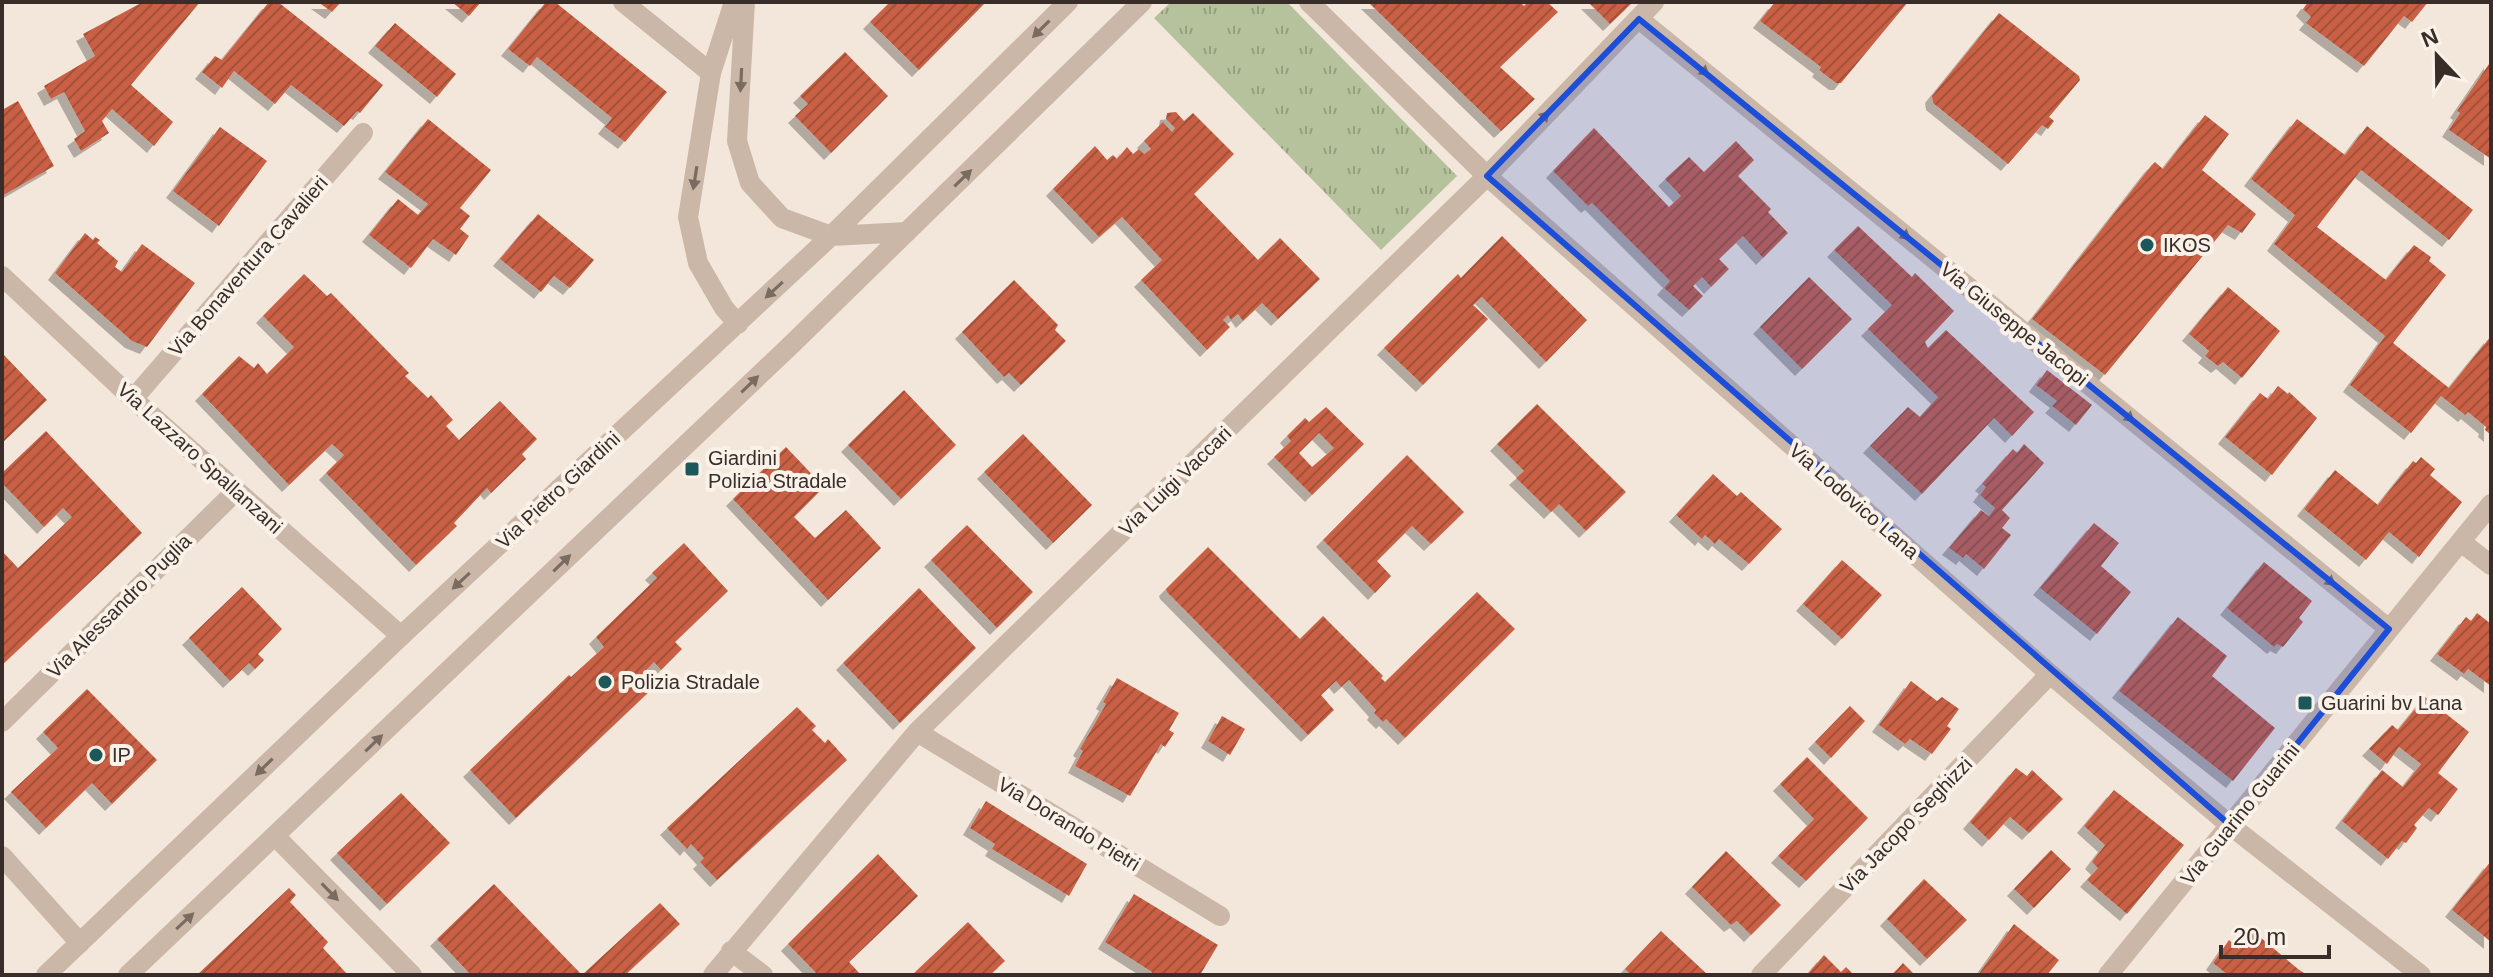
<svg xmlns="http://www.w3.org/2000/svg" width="2493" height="977" font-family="Helvetica,sans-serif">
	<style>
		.park { fill: url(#park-tufts) }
		.building { fill: url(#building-hatch); fill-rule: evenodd; filter: url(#shadow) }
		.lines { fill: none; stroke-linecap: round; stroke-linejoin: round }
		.minor { stroke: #cbb7a7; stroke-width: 20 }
		.tertiary { stroke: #cbb7a7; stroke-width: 20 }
		.oneway { fill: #7a6b61 }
		.marked { fill: #1d4ed8; fill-opacity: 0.2; stroke: #1d4ed8; stroke-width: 6; stroke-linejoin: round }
		.poi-dot { fill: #1c585a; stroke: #faf2e9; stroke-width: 3 }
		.labels { text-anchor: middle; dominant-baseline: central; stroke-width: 8; stroke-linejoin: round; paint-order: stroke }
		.poi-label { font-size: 20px; fill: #382d28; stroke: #faf2e9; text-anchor: start }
		.street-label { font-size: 20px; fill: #382d28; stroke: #faf2e9 }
	</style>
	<defs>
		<pattern id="park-tufts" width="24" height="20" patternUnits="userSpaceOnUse" patternTransform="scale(2)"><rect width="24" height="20" fill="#b6c29b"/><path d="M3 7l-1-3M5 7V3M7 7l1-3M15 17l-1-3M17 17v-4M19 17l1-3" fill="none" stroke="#959e7e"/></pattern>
		<pattern id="building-hatch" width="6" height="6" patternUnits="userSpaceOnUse" patternTransform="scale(2)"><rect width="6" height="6" fill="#c96144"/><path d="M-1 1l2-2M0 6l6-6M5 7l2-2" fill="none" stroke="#a45039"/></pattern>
		<filter id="shadow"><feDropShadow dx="-7" dy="7" stdDeviation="0" flood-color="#0004"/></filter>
	</defs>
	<rect width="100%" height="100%" fill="#f3e7dc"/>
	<path class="park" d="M1171 2H1287L1457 176 1381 250 1154 18Z"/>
	<path class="building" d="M143 2H200L131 85 173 122 154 146 112 109 102 121 109 133 81 151 74 139 85 131 64 92 51 99 44 86 95 56 83 34Z
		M269 2H278L383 85 360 113 357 111 344 126 291 85 275 104 234 71 222 88 202 72 215 56 222 60Z
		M318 2H341L332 12Z
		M452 2H481L469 16Z
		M546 2H555L667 92 625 142 605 127 612 118 537 57 530 66 508 49Z
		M890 2H986L919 70 870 22Z
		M1368 2H1520L1524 6 1528 2H1547L1558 12 1500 67 1535 99 1501 131Z
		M1588 2H1633L1610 24Z
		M1775 2H1908L1841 83H1836L1819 70 1821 67 1760 21Z
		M2308 2H2428L2412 22 2404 16 2364 66 2306 23 2311 17 2303 9Z
		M1999 13 2079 76 2080 80 2049 117 2054 121 2048 129 2042 125 2008 164 1933 103 1932 96Z
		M395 23 456 74 437 97 375 46Z
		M845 52 888 96 831 153 795 116 808 104 800 96Z
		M2491 61V159L2449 130 2460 113 2457 111Z
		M18 101 54 166 2 196V110Z
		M1176 112 1184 121 1193 113 1234 154 1194 194 1258 260 1280 238 1320 279 1278 319 1262 303 1243 321 1238 314 1231 320 1228 315 1223 320 1230 327 1207 350 1141 280 1162 260 1122 217 1099 237 1053 189 1095 146 1107 160 1113 155 1117 159 1127 147 1133 154 1139 149 1144 154 1151 149 1144 141 1163 122 1172 132 1175 128 1166 119 1167 113Z
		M2205 115 2229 134 2202 170 2256 214 2242 233 2228 225 2105 375 2032 319 2151 166 2155 162 2163 169Z
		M428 119 491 170 460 208 470 216 460 229 469 236 456 255 433 239 411 268 369 235 398 199 418 215 428 204 385 172Z
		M2297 119 2345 155 2367 126 2473 210 2449 240 2361 170 2317 227 2386 280 2414 245 2431 257 2429 261 2446 275 2393 343 2449 388 2491 336V435L2485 430 2486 427 2468 412 2465 415 2441 396 2411 433 2350 385 2385 336 2274 244 2295 215 2251 179Z
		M220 127 267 161 219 226 173 191Z
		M1594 128 1669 207 1681 196 1665 179 1689 157 1704 172 1736 141 1754 160 1738 176 1771 209 1768 212 1788 233 1763 258 1743 236 1719 259 1729 269 1711 287 1702 277 1693 286 1703 296 1689 310 1664 288 1670 281 1592 203 1588 206 1553 171Z
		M538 214 594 260 570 288 554 276 541 292 500 259Z
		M1858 226 1912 277 1915 273 1954 311 1925 342 1928 348 1946 330 2034 412 2012 436 1994 418 1922 494 1870 446 1908 407 1920 417 1938 397 1868 329 1892 305 1834 250Z
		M85 233 93 240 95 237 100 240 97 243 118 261 115 267 122 272 142 244 195 283 147 347 132 341 55 273Z
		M1502 236 1587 320 1546 362 1482 297 1473 305 1488 319 1423 385 1384 348 1458 274 1461 278Z
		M304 274 327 296 331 293 409 373 405 376 428 398 431 395 453 420 446 426 459 440 500 401 537 439 522 454 526 459 491 493 487 488 454 523 457 526 416 565 326 473 344 455 332 444 289 485 202 394 239 356 254 368 258 363 267 374 294 347 263 316Z
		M1809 277 1852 319 1802 369 1760 327Z
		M1014 280 1058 325 1055 330 1066 341 1021 385 1009 373 1004 377 962 332Z
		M2228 287 2280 331 2242 378 2223 362 2218 366 2205 356 2209 351 2189 334Z
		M2 353 47 400 2 443Z
		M2047 370 2092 405 2076 425 2052 406 2057 401 2036 385Z
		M2278 386 2288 394 2289 392 2317 418 2272 475 2225 437 2260 393 2268 399Z
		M904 390 956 445 901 499 848 445Z
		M1537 404 1626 492 1586 531 1559 504 1551 512 1516 478 1524 471 1497 444Z
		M1326 407 1364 444 1312 495 1274 457 1291 441 1287 436 1305 418 1309 422ZM1319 433 1334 448 1312 467 1299 453Z
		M46 431 142 533 2 665V551L18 568 72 517 63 508 44 527 2 483V473Z
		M1023 434 1092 505 1053 543 984 472Z
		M2024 444 2044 463 2002 510 2010 518 2002 528 2011 535 1984 569 1966 554 1963 558 1949 548 1981 510 1989 516 1995 508 1980 495 1986 487 1982 484 2013 449 2017 453Z
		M786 447 824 487 794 517 815 538 846 510 881 548 828 600 733 499Z
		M1407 455 1464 512 1431 544 1412 526 1377 561 1391 576 1375 593 1323 540Z
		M2421 457 2435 469 2430 475 2462 502 2419 557 2389 532 2366 560 2304 509 2335 470 2378 505 2413 461 2416 463Z
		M1713 474 1737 496 1741 492 1782 529 1749 564 1719 539 1715 544 1705 535 1702 539 1676 515Z
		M2094 523 2119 543 2101 566 2131 592 2097 634 2040 588Z
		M967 525 1033 592 997 628 931 560Z
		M684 543 728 591 675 642 682 649 661 670 654 662 642 675 654 687 516 818 470 770 569 675 571 677 604 647 596 637 657 578 652 573Z
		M1208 547 1300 639 1323 616 1383 676 1381 678 1385 682 1477 592 1515 629 1405 738 1386 719 1383 722 1374 713 1376 710 1349 680 1341 687 1336 681 1321 695 1334 710 1308 735 1167 592 1166 589Z
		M1842 560 1882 595 1842 639 1803 604Z
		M2264 562 2312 601 2299 618 2303 622 2283 647 2277 644 2274 647 2227 608Z
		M242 587 282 629 258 654 264 660 255 669 249 663 230 681 189 638Z
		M919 588 976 648 900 723 843 663Z
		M2477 613 2491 624V686L2468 669 2464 674 2437 654 2466 617 2471 621Z
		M2178 617 2227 656 2212 676 2275 728 2233 781 2119 691Z
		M1117 678 1179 713 1169 730 1174 733 1165 747 1161 744 1130 796 1075 766 1083 751 1080 749 1106 704 1103 702Z
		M1911 681 1937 701 1942 697 1959 709 1947 726 1951 729 1932 754 1910 739 1905 744 1879 725Z
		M87 689 157 760 112 804 92 783 46 828 11 792 58 748 43 732Z
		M2425 697 2429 700 2432 697 2442 705 2440 709 2469 732 2438 773 2458 789 2438 815 2429 808 2414 825 2417 828 2406 843 2402 841 2388 859 2342 821 2382 770 2403 787 2421 764 2399 747 2387 764 2369 749 2392 725 2398 730Z
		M1850 706 1865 721 1831 758 1815 742Z
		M797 707 816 726 812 730 825 743 828 739 847 760 717 880 700 862 704 858 691 844 687 849 667 828Z
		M1222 716 1245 729 1230 755 1208 741Z
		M1807 757 1868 818 1806 881 1778 856 1814 819 1780 784Z
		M2016 768 2027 776 2032 770 2063 799 2029 833 2010 817 1989 840 1970 822Z
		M2114 790 2184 845 2127 914 2087 880 2098 868 2092 862 2105 845 2084 826Z
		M401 793 450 843 387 904 337 853Z
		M986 801 1087 864 1069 896 992 849 995 844 970 828Z
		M2051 850 2071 869 2034 908 2014 889Z
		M1726 851 1781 905 1751 935 1737 921 1731 925 1692 887Z
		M878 854 918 896 849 962 861 975H818L788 944Z
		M2491 861V942L2452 910Z
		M1924 879 1967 920 1927 959 1887 919Z
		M494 884 582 975 660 903 680 924 625 975H471L437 939Z
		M289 888 296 895 290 902 328 942 323 948 348 975H197Z
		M1134 894 1218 945 1200 975H1150L1152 972 1105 942Z
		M968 922 1005 961 990 975H912Z
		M2014 924 2059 960 2047 975H1978Z
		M1661 931 1708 975H1631L1625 969Z
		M2254 932 2298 969 2307 975H2228L2213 963 2229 940 2239 949Z
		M1824 955 1841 972 1846 967 1854 975H1807Z
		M1903 963 1915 975H1892Z"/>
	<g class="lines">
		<path class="minor" d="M623 2 711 73
			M1309 2 1487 176 2050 674 2231 826 2421 975
			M1639 19 2389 629
			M2 276 133 399 401 636
			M133 399 363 133
			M2461 542 2491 565
			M2 722 236 491
			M917 732 1220 916
			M275 836 412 975
			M2 856 80 943
			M731 951 763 975
			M713 975 917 732 1487 176 1654 2
			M1761 975 2050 674
			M2108 975 2491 504"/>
		<path class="tertiary" d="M734 2 711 73 688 217 698 263 724 308 738 324
			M745 2 737 141 750 183 782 218 831 236 907 232
			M46 975 401 636 831 236 1068 2
			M128 975 792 344 1142 2"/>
	</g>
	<defs><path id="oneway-solid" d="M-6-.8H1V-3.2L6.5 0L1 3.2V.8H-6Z" transform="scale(2)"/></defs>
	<g class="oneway">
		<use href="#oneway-solid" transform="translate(1041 29) rotate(135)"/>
		<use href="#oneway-solid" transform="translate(1700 68) rotate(39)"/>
		<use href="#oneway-solid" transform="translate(741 80) rotate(93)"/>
		<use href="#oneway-solid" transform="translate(1541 120) rotate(-46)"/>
		<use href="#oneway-solid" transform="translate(695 178) rotate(99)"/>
		<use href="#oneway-solid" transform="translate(963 178) rotate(-44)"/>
		<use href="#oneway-solid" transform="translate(1901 232) rotate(39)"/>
		<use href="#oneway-solid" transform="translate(774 290) rotate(137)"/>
		<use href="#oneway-solid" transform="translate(750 384) rotate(-44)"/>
		<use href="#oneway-solid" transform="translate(2125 414) rotate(39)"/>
		<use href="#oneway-solid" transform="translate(562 563) rotate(-44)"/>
		<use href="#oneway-solid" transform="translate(2326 578) rotate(39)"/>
		<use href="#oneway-solid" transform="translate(461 581) rotate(137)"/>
		<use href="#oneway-solid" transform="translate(374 743) rotate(-44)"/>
		<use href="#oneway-solid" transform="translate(264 767) rotate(136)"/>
		<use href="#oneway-solid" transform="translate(330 892) rotate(46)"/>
		<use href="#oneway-solid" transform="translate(185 921) rotate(-43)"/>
	</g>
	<path class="marked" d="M1639 19 2389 629 2231 826 1487 176Z"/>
	<g class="poi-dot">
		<circle cx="2147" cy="245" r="8"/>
		<rect x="684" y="461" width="16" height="16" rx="4"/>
		<circle cx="605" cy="682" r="8"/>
		<rect x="2297" y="695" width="16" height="16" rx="4"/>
		<circle cx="96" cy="755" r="8"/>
	</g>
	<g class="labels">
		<g class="poi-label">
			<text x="2163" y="245">IKOS</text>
			<text x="708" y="458">Giardini<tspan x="708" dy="23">Polizia Stradale</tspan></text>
			<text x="621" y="682">Polizia Stradale</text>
			<text x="2321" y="703">Guarini bv Lana</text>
			<text x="112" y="755">IP</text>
		</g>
		<g class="street-label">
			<text transform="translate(248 266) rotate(-49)">Via Bonaventura Cavalieri</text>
			<text transform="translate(2014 324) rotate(39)">Via Giuseppe Jacopi</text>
			<text transform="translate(200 458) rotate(42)">Via Lazzaro Spallanzani</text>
			<text transform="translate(1175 481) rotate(-44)">Via Luigi Vaccari</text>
			<text transform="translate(558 490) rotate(-43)">Via Pietro Giardini</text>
			<text transform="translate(1854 501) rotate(41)">Via Lodovico Lana</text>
			<text transform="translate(119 606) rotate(-45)">Via Alessandro Puglia</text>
			<text transform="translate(2240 814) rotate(-51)">Via Guarino Guarini</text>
			<text transform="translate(1069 824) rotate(31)">Via Dorando Pietri</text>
			<text transform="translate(1906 825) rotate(-46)">Via Jacopo Seghizzi</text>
		</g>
	</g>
	<rect width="2493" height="977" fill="none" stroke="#382d28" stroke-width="8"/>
	<g transform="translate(2437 56) rotate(338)" stroke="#faf2e9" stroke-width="6" paint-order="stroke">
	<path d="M0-6L14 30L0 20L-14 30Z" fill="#382d28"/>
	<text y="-12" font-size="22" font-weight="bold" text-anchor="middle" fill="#382d28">N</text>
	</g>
	<path d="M2221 945v12h108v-12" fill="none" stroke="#382d28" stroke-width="4"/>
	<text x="2233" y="945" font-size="24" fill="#382d28" stroke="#faf2e9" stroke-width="6" paint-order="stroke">20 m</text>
</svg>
